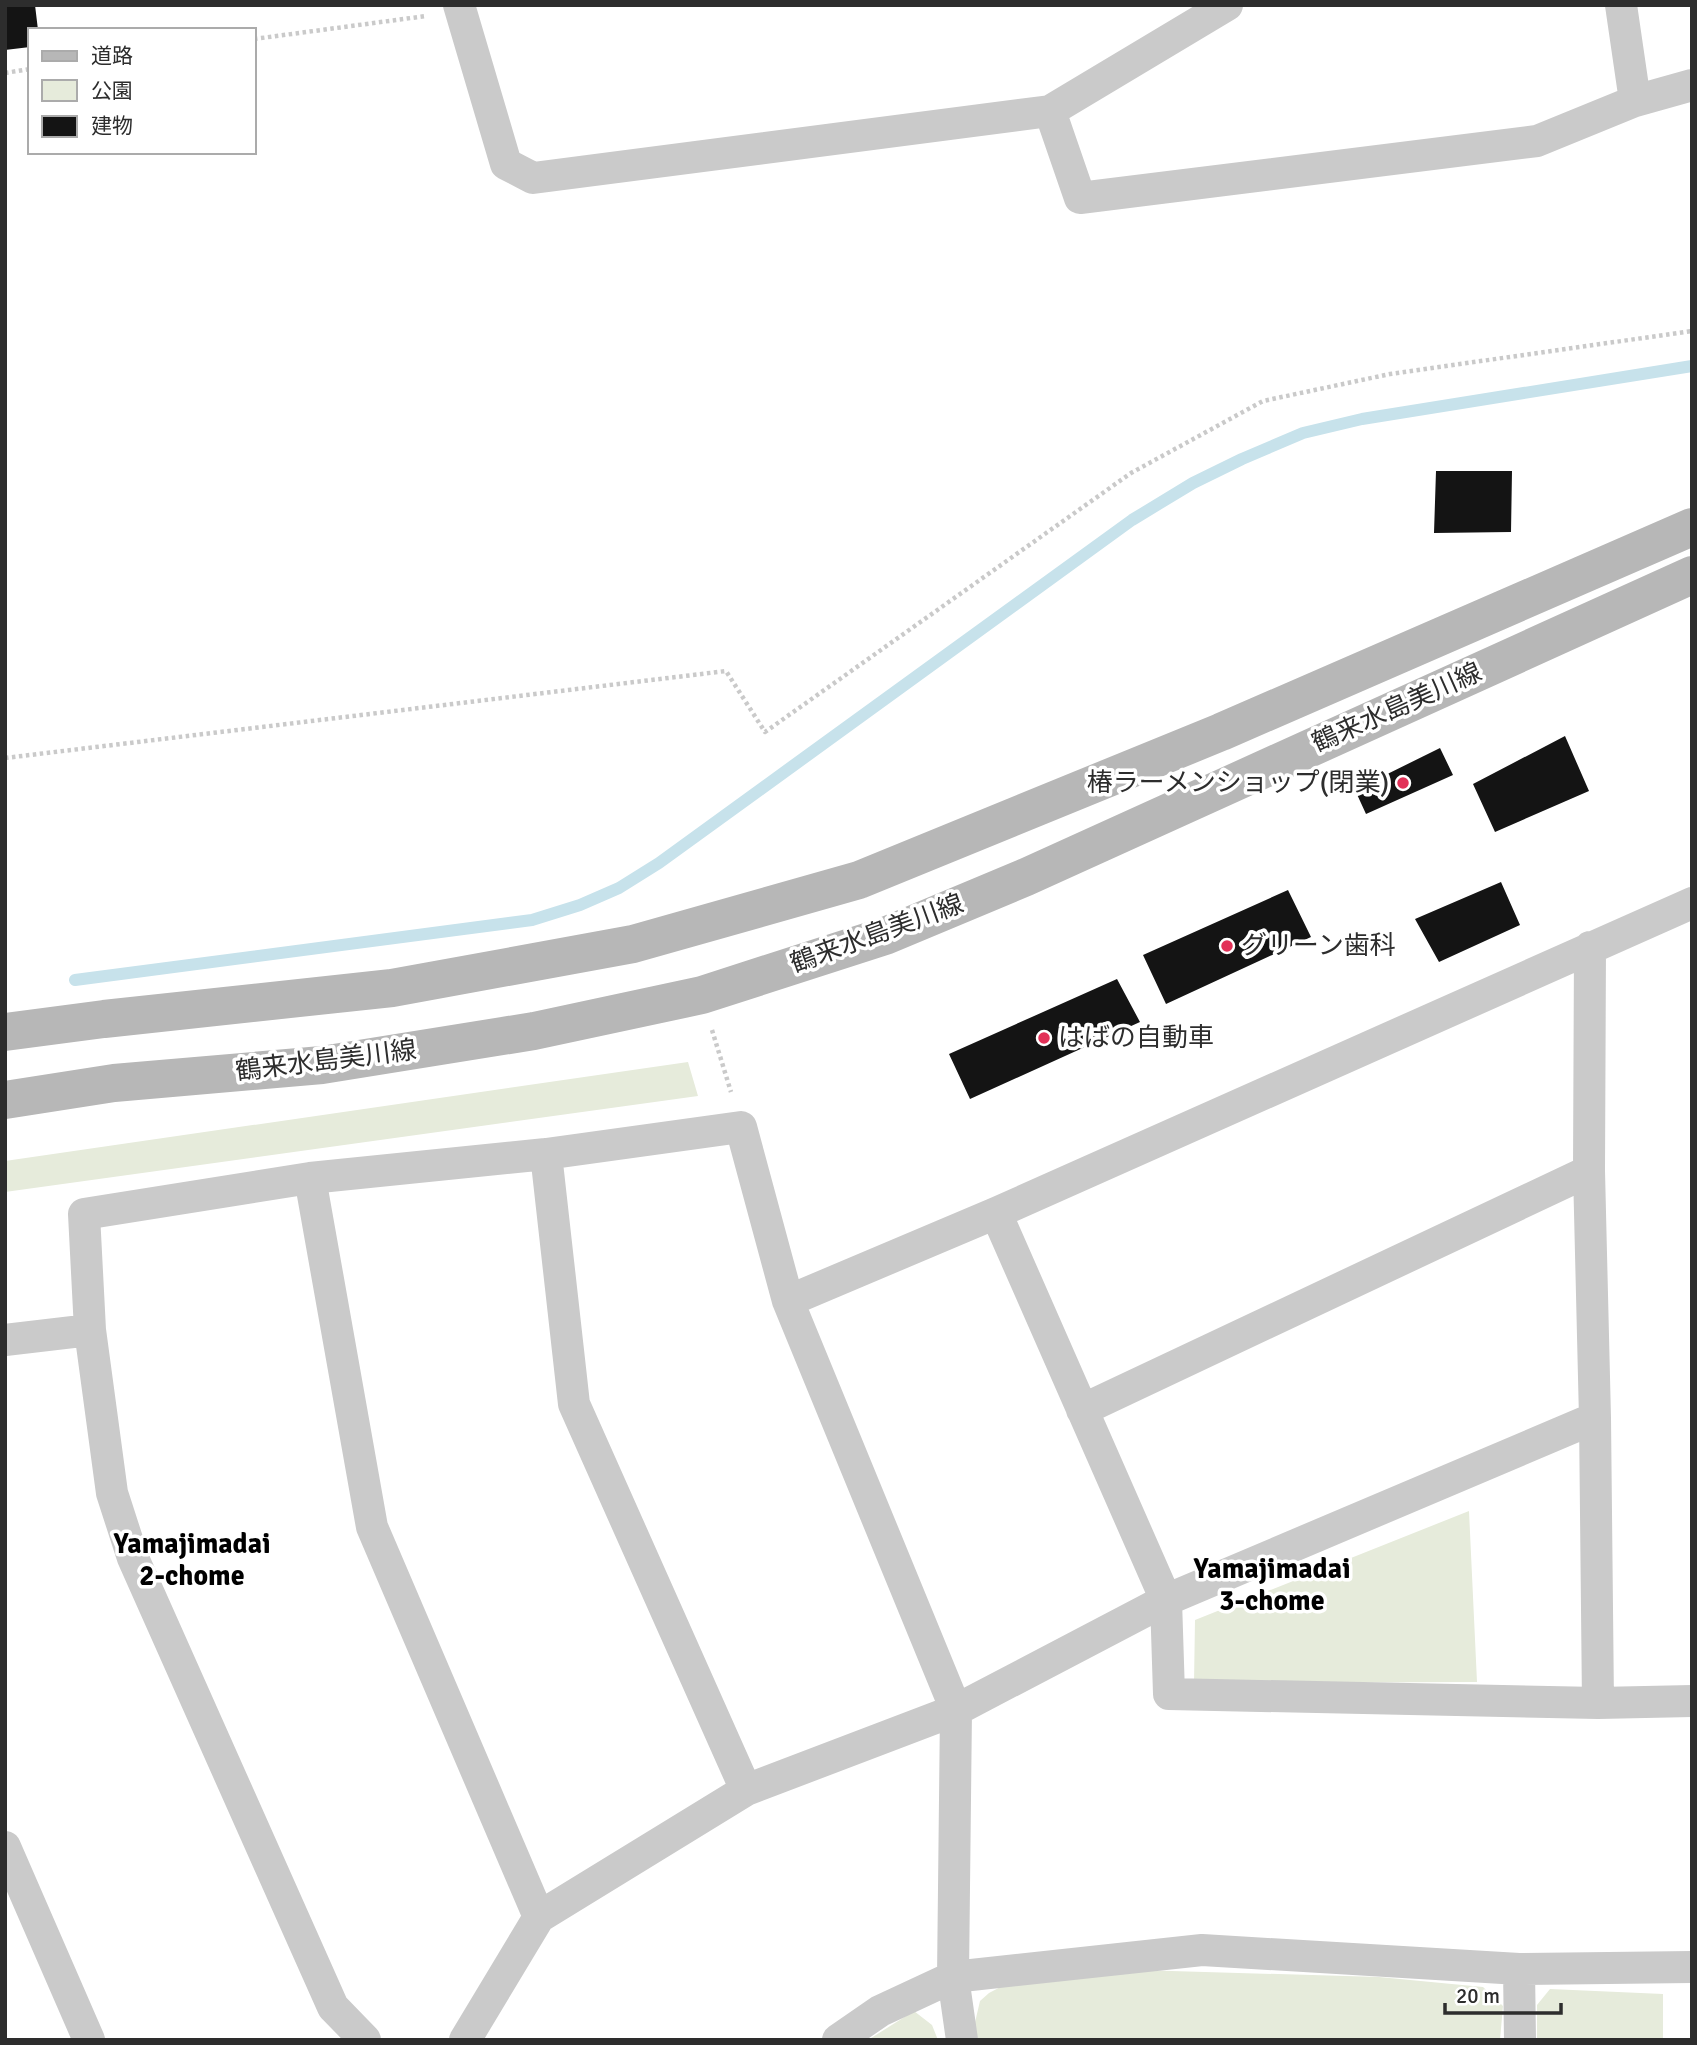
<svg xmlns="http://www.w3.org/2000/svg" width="1697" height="2045" font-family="Signika,'Noto Sans JP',sans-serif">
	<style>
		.green { fill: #e6ebdb }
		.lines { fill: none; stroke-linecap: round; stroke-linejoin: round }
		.stream { stroke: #c7e2eb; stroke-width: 12 }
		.building { fill: #141414 }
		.path { stroke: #cacaca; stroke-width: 4.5; stroke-dasharray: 3.5 3.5; stroke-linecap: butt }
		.minor { stroke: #cacaca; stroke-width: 32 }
		.secondary { stroke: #b7b7b7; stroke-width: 38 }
		.poi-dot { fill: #e23158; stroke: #fff; stroke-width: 2.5 }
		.labels { text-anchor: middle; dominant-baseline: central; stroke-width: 7; stroke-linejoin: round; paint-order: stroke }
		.street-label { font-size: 26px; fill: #2d2d2d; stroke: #fff }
		.poi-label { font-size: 26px; fill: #2d2d2d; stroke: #fff; text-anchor: start }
		.neighbourhood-label { font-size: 28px; font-weight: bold; fill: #000; stroke: #fff }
	</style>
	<rect width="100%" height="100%" fill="#fff"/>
	<path class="green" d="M688 1062 698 1096 5 1192V1161Z
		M1469 1511 1477 1682 1194 1683 1195 1620Z
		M1104 1969 1379 1977 1483 1987 1503 2006 1500 2040H979L973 2031 980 2001 989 1993 1010 1982Z
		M1550 1989 1663 1994V2040H1537V2005Z
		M914 2011 932 2025 938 2040H868Z"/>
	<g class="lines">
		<path class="stream" d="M75 980 532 920 580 905 619 888 659 863 1132 520 1193 483 1242 459 1303 433 1362 419 1692 366"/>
	</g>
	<path class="building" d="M5 5H35L38 30H30V47L5 50Z
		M1436 471H1512L1511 532 1434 533Z
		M1565 736 1589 791 1495 832 1473 784Z
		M1440 748 1453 775 1366 814 1355 790Z
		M1501 882 1520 925 1439 962 1415 919Z
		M1288 890 1311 937 1166 1004 1143 955Z
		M1117 979 1140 1022 970 1099 949 1054Z"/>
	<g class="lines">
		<path class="path" d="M254 39 426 16
			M5 73 30 69
			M5 758 726 671 765 732 1131 473 1263 401 1390 374 1692 331
			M712 1030 731 1092"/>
		<path class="minor" d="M459 5 506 164 533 178 1050 111
			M1227 5 1050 111 1080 198 1537 141 1635 101 1692 85
			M1621 5 1635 101
			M546 1154 574 1404 746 1790
			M310 1178 372 1527 539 1917
			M996 1213 1166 1600 1169 1694 1598 1703 1692 1701
			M788 1301 996 1213 1692 903
			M90 1330 112 1493 133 1558 333 2007 365 2040
			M5 1340 90 1330 84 1214 310 1178 546 1154 741 1127 788 1301 956 1710 953 1977 962 2040
			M1082 1410 1589 1171
			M1595 1418 1598 1703
			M5 1847 89 2040
			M1519 1969 1520 2040
			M465 2040 539 1917 746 1790 956 1710 1166 1600 1595 1418 1589 1171 1590 947
			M838 2040 880 2011 953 1977 1202 1950 1519 1969 1692 1967"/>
		<path class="secondary" d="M5 1032 104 1019 392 988 633 944 859 880 1221 732 1692 527
			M5 1100 114 1083 322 1065 534 1031 702 995 885 936 1026 877 1692 575"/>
	</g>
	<g class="poi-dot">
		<circle cx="1403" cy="783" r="7"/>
		<circle cx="1227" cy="946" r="7"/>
		<circle cx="1044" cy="1038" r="7"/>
	</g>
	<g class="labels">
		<g class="street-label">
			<text transform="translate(1397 708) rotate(-24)">鶴来水島美川線</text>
			<text transform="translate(877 934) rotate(-20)">鶴来水島美川線</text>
			<text transform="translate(326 1061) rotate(-7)">鶴来水島美川線</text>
		</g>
		<g class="poi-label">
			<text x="1389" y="783" text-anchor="end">椿ラーメンショップ(閉業)</text>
			<text x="1241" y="946">グリーン歯科</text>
			<text x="1058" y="1038">はばの自動車</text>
		</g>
		<g class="neighbourhood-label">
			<text x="192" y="1544">Yamajimadai<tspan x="192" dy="32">2-chome</tspan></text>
			<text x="1272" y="1569">Yamajimadai<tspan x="1272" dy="32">3-chome</tspan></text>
		</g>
	</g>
	<rect width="1697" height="2045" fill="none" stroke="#2d2d2d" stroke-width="14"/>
	<rect x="28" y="28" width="228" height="126" fill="#ffffff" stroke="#ababab" stroke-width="2"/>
	<rect x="42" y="51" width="35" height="10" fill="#b7b7b7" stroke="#ababab" stroke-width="2"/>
	<text x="91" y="63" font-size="21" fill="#2d2d2d">道路</text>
	<rect x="42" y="80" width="35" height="21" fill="#e6ebdb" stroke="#ababab" stroke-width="2"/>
	<text x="91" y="98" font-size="21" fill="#2d2d2d">公園</text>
	<rect x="42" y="116" width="35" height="21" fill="#141414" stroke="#ababab" stroke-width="2"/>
	<text x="91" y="133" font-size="21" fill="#2d2d2d">建物</text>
	<path d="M1445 2003v10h116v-10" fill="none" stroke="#2d2d2d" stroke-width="3.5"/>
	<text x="1456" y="2003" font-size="21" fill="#2d2d2d" stroke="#ffffff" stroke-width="5" paint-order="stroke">20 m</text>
</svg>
